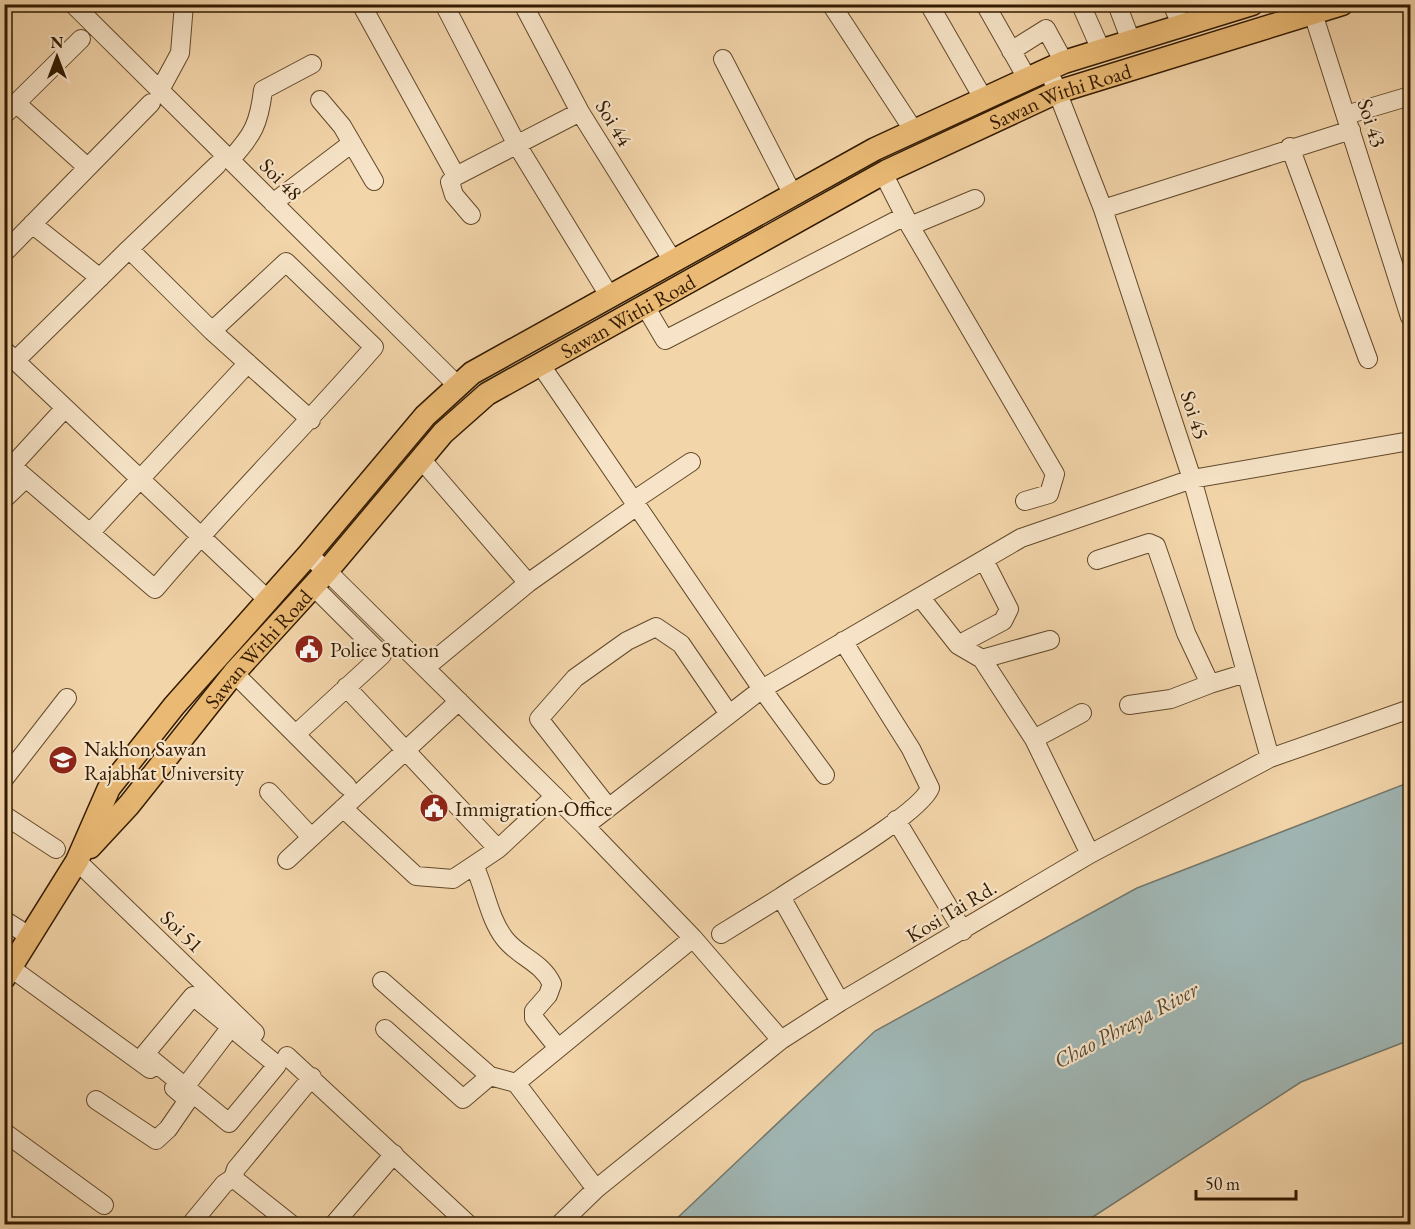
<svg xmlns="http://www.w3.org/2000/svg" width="1415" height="1229" font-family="'EB Garamond',serif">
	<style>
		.water { fill: #a0b6b4; stroke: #74786c; stroke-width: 1.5 }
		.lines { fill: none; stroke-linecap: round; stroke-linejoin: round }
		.minor-casing { stroke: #62492a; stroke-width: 20 }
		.major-casing { stroke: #321a00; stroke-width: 25 }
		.minor { stroke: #f7e4c8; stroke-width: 18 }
		.major { stroke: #eaba75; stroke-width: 22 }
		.labels { text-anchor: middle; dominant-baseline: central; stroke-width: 4.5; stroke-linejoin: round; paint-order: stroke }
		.street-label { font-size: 21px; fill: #321a00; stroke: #f7e4c8 }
		.poi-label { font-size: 21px; fill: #321a00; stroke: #f7e4c8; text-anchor: start }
		.water-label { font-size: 22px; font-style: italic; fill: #534936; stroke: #f7e4c8 }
	</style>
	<rect width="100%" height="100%" fill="#f3d5aa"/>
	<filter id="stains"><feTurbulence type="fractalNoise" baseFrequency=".00333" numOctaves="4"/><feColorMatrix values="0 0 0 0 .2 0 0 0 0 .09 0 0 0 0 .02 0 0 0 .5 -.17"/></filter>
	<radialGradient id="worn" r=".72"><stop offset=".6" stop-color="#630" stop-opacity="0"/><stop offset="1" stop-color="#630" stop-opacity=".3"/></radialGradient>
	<path class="water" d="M1410 782V1040L1301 1082 1082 1224H671L875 1031 1137 888Z"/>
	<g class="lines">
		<g class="minor-casing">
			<path id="minor" d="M73 4 458 386
				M361 4 456 176 580 112
				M444 4 517 145 610 297
				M523 4 580 112 673 261
				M831 4 914 131
				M929 4 983 98
				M985 4 1027 78
				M1088 4 1082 7 1101 50
				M1117 4 1131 41
				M1172 4 1182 26
				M1310 4 1410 317
				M1011 51 1046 29 1064 62
				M723 59 792 193
				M1053 81 1103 209 1192 479 1270 758
				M160 90 180 53 184 4
				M320 100 342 126 374 181
				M16 103 87 167
				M4 115 81 39
				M1346 115 1410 96
				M1290 147 1368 359
				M230 160C253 135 259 124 263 90L312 64
				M217 165 129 249 212 331 311 420
				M883 173 910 226 975 199
				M456 176 450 182 454 195 471 215
				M273 203 352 143
				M1103 209 1351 130
				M32 224 100 278
				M910 226 1055 474 1049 494 1025 501
				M4 253 151 103
				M645 306 665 340 905 216
				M4 350 268 600
				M16 360 129 249
				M540 364 762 689 825 775
				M421 459 528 583
				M4 463 12 466 65 408
				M12 466 155 589C225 506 303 429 374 347L286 262 212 331
				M4 499 26 478
				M633 501 691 462
				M90 533 248 363
				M308 555 327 571 585 826 693 938 781 1040
				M1097 560 1149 543 1156 546 1186 633 1210 684 1246 673
				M921 598 958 645 982 659 1034 739 1090 854
				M958 645 1003 621 1009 609 984 560
				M982 659 1050 640
				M425 668 528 583 637 506
				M234 673 347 786
				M346 687 498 849 555 796
				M1129 705 1171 699 1210 684
				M296 734 382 655 313 586
				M1034 739 1082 713
				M4 779 67 698
				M269 792 311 837
				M608 807 539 719 575 678 627 641 656 627 681 644 729 714
				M343 808 416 876 453 879 498 849
				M4 815 56 849
				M896 820 963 931
				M585 826 762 689 1021 538 1192 479 1410 441
				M287 860 459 701
				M77 861 255 1033
				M474 865C485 888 489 919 505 939 519 957 542 962 552 984L548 995 534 1011V1018L558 1048
				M4 920 31 937
				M721 934 781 897
				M11 968 150 1069
				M382 981 490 1076 516 1083 693 938
				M193 996 277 1065 229 1123 145 1054Z
				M840 1002 781 897C810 877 920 814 930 788L911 749 843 641
				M385 1029 463 1099 490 1076
				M287 1056 468 1224
				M516 1083 596 1189
				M185 1087 237 1019
				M96 1100 156 1140 168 1129 188 1100 174 1088
				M4 1132 104 1205
				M233 1178 291 1224
				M191 1224 224 1184 233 1178 236 1169 312 1077
				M334 1224 394 1154
				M560 1224 596 1189 781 1040 840 1002 1090 854 1270 758 1410 709"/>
		</g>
		<g class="major-casing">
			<g id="major">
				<path id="s1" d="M90 847 129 805 234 673 327 571 443 433 487 394 887 171 1057 92 1342 4"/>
				<path d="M4 978 77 861 109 788 174 706 308 555 425 416 472 373 875 149 1064 62 1252 4"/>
			</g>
		</g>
		<use href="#minor" class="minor"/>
		<use href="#major" class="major"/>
	</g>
	<defs>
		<g id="civic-disc" transform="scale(1.5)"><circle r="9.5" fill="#8f2418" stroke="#f7e4c8"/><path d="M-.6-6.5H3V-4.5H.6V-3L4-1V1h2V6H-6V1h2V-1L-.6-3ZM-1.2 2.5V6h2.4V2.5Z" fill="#fff"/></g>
		<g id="university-disc" transform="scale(1.5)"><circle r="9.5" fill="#8f2418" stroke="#f7e4c8"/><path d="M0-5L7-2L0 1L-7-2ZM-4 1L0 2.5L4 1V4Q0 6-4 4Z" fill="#fff"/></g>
	</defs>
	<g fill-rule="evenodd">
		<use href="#civic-disc" x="309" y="649"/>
		<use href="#university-disc" x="63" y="760"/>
		<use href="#civic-disc" x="434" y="808"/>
	</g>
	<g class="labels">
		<g class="street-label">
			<text stroke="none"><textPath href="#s1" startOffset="1250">Sawan Withi Road</textPath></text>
			<text transform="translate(614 123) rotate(59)">Soi 44</text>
			<text transform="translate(1372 123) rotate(72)">Soi 43</text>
			<text transform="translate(281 179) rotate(45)">Soi 48</text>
			<text stroke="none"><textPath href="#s1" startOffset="764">Sawan Withi Road</textPath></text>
			<text transform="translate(1195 415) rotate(72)">Soi 45</text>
			<text stroke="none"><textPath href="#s1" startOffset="260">Sawan Withi Road</textPath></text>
			<text transform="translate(951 911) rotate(-31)">Kosi Tai Rd.</text>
			<text transform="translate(182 931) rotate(44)">Soi 51</text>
		</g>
		<g class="poi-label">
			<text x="330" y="649">Police Station</text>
			<text x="84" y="748">Nakhon Sawan<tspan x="84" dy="24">Rajabhat University</tspan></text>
			<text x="455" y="808">Immigration-Office</text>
		</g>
		<g class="water-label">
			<text transform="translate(1126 1025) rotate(-28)">Chao Phraya River</text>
		</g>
	</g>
	<rect width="1415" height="1229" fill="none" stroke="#f3d5aa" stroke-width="24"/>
	<rect x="6" y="6" width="1403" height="1217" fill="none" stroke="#321a00" stroke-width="3"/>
	<rect x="12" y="12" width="1391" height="1205" fill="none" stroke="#321a00" stroke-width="1.5"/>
	<g transform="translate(57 57)" stroke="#f7e4c8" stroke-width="4.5" paint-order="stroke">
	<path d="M0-4.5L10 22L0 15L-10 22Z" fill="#321a00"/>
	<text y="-9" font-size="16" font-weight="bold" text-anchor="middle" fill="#321a00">N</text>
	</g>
	<path d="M1196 1190v9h100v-9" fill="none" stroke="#321a00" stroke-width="3"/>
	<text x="1205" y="1190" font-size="18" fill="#321a00" stroke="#f7e4c8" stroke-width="4.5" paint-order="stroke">50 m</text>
	<rect width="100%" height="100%" filter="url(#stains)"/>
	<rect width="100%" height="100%" fill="url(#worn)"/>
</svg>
